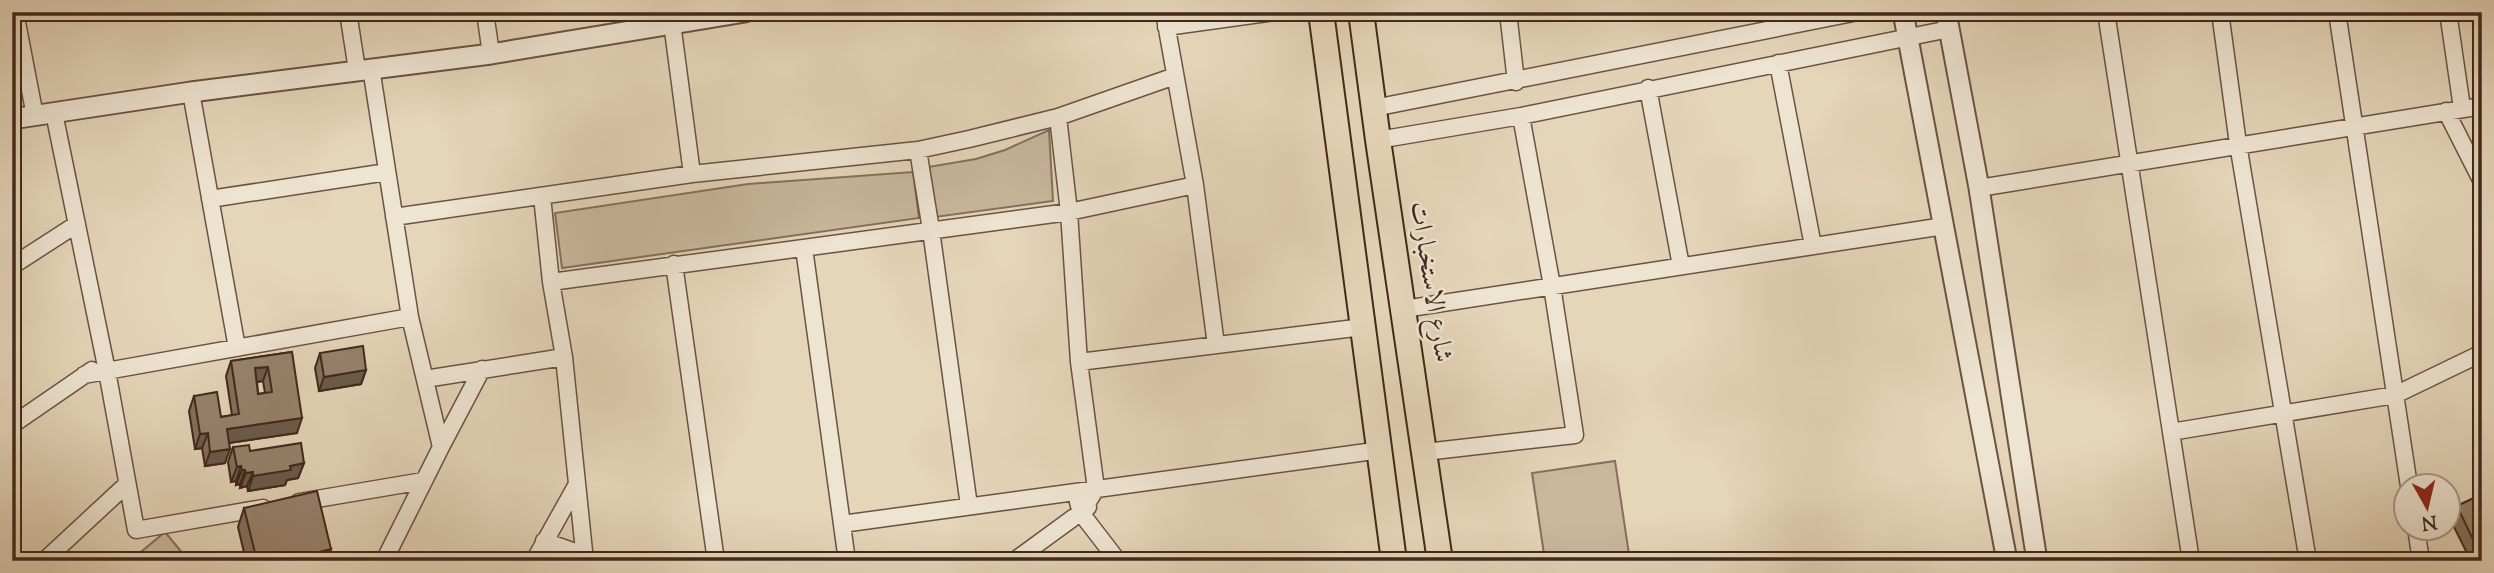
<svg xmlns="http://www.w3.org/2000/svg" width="2494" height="573" font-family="'Sorts Mill Goudy',Amiri,serif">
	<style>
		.green { fill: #c9b89e; stroke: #86705c; stroke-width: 2 }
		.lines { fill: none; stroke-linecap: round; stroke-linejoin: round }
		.minor-casing { stroke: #6b5342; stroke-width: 19 }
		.tertiary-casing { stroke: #6b5342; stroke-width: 23 }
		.primary-casing { stroke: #42281b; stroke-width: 28 }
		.minor { stroke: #eee4d2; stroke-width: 16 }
		.tertiary { stroke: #eee4d2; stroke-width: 19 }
		.primary { stroke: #e5d5b9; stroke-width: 24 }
		.wall { fill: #82705e; stroke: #42281b; stroke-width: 2; fill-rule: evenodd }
		.shaded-wall { fill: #6a5b4c; stroke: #42281b; stroke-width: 2 }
		.building { fill: #97826d; stroke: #42281b; stroke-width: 2; fill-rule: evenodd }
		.labels { text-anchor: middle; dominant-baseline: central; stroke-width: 5; stroke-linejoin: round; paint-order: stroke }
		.street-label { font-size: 26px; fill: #42281b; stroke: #eee4d2 }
	</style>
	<rect width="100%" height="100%" fill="#e5d5b9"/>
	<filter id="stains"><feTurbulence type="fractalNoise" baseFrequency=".00286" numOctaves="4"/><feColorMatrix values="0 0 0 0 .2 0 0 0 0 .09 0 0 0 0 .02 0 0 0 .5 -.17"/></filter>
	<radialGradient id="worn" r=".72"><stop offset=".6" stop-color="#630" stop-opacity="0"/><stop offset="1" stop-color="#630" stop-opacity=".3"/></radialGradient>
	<path class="green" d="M1049 130 1053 201 935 217 928 167 976 159 1005 150Z
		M913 172 919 218 562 268 555 213 748 184Z
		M1615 461 1630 561H1545L1532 473Z
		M165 532 189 561H130Z"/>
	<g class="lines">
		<g class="minor-casing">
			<path id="minor" d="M15 12 35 116
				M348 12 357 70
				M485 12 491 54
				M1164 12 1195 185 1216 345
				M1508 12 1516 82
				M2106 12 2191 561
				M2220 12 2238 144 2308 561
				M2337 12 2409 486
				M2448 12 2462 108
				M672 23 692 174
				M1166 27 1275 12
				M1778 63 1813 246
				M371 68 410 317 441 447
				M1648 88 1681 266
				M191 92 237 348
				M1374 108 1858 12
				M2446 111 2482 182
				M54 113 107 371 136 530 263 508
				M1058 117 1069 212 1079 362 1096 489 1081 513
				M1378 140 1521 116 1949 29
				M918 150 931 230 969 506
				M1979 188 2482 106
				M542 196 551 282 564 357 585 561
				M210 199 387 172
				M394 217 692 174 918 150 969 139 1058 117 1175 76
				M804 248 847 561
				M674 264 716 561
				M12 266 77 224
				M551 282 1069 212 1195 185
				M1404 309 1944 226
				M1079 362 1363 327
				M84 375 410 317
				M425 379 564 357
				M12 425 92 370
				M2171 432 2395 395 2482 353
				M1425 452 1575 435 1552 286 1521 116
				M299 502 423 481
				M1078 502 1081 513 1118 561
				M842 524 1381 450
				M2416 528 2421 561
				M544 541 584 555
				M44 561 127 484
				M384 561 441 447 482 369
				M534 561 576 486
				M1014 561 1088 507"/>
		</g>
		<g class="tertiary-casing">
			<path id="tertiary" d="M1903 12 2007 561
				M1946 12 1979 188 2037 561
				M12 119 191 92 491 54 745 12"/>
		</g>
		<g class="primary-casing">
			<path id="primary" d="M1321 12 1394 561
				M1361 12 1378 140 1440 561"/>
		</g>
		<use href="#minor" class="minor"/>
		<use href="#tertiary" class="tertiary"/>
		<use href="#primary" class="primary"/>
	</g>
	<path class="wall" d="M292 352 297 433 229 443 225 463 205 466 202 448 195 449 189 411 194 396 221 417 232 415 226 376 231 361ZM263 381 265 393 258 394 257 382Z
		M320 353 366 370 361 384 319 391 315 368Z
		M233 447 250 451 304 463 298 478 287 480 285 485 248 491 247 486 240 488V484L236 485V481L231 482 228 462Z
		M2482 494V560L2471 561 2451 521 2457 506Z
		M244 508 331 549 327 561H246L238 527Z"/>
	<path class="shaded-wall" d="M268 367 263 381 249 383 255 368Z
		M366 370 361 384 319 391 324 377Z
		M302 418 297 433 222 444 227 429Z
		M208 433 202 448 195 449 200 434Z
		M230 449 225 463 205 466 210 452Z
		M304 463 298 478 287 480 285 485 248 491 253 476 290 466Z
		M241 466 236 481 231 482 237 467Z
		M242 470H245L240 484 236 485Z
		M253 472 247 486 240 488 246 473Z
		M2482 548V560L2474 561 2478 550Z
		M331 549 327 561H285Z"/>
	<path class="building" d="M363 346 366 370 324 377 320 353Z
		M292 352 302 418 227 429 230 449 210 452 208 433 200 434 194 396 217 392 221 417 239 414 231 361ZM268 367 272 392 258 394 255 368Z
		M301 443 304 463 290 466 291 470 253 476V472L246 473 245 470H242L241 466 237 467 233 447 249 445 250 451Z
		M317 491 331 549 285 561H257L244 508Z
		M2482 494V548L2478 550 2457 506Z"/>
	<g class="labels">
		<g class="street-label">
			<text transform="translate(1430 282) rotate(81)">شارع الاستخبارات</text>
		</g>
	</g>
	<rect width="2494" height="573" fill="none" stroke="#e5d5b9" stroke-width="42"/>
	<rect x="14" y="14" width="2466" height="545" fill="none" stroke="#42281b" stroke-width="3.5"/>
	<rect x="21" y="21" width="2452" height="531" fill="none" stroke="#42281b" stroke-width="2"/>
	<g transform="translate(2427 507) rotate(172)"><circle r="33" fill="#eee4d2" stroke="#a99989" stroke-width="2"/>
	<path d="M0-5L12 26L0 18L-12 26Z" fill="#8f2418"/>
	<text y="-10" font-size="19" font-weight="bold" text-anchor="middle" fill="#42281b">N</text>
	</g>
	<rect width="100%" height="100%" filter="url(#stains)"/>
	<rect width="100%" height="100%" fill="url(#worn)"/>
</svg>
